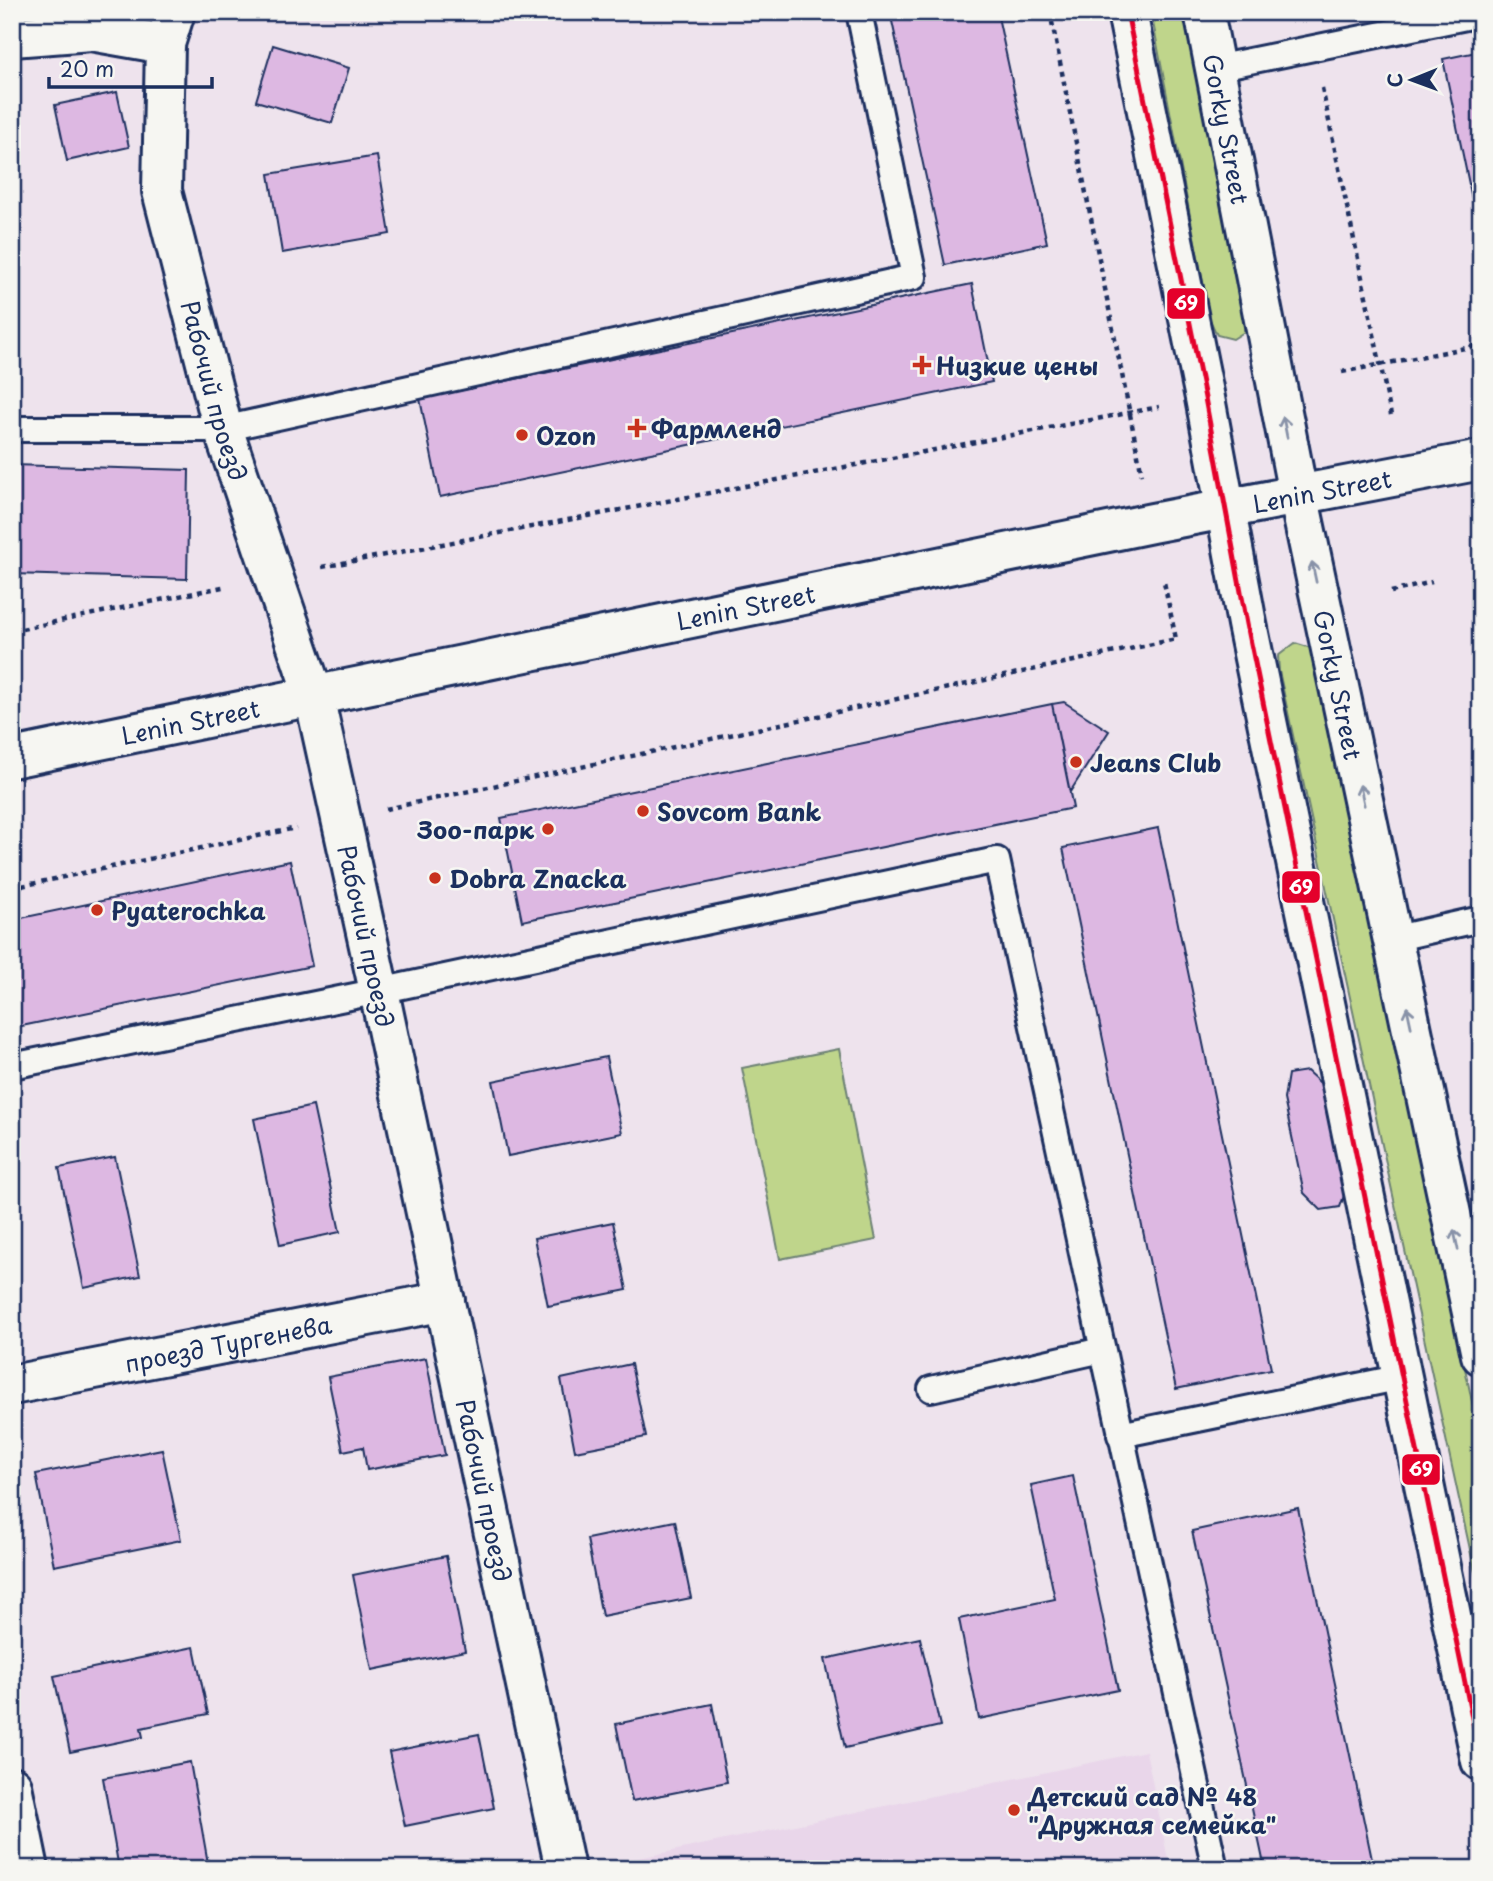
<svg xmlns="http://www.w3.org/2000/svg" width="1493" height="1881" font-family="'Playpen Sans',sans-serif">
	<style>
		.built { fill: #e9d6ea }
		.green { fill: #bfd58b; stroke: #6d8274; stroke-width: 2 }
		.building { fill: #ddb8e2; stroke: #1b2f5e; stroke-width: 2 }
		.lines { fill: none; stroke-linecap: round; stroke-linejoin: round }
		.service-casing { stroke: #1b2f5e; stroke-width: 30 }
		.minor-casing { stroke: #1b2f5e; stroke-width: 44 }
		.secondary-casing { stroke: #1b2f5e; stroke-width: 44 }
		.path { stroke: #1b2f5e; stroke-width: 4.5; stroke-dasharray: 5 5; stroke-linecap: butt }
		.service { stroke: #f6f6f2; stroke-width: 24 }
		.minor { stroke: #f6f6f2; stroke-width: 38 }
		.secondary { stroke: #f6f6f2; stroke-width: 38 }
		.bus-1-casing { stroke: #f6f6f2; stroke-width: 10 }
		.bus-1 { stroke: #e4002b; stroke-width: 5 }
		.oneway { stroke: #8892a8 }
		.poi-dot { fill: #c8321e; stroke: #f6f6f2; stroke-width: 2.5 }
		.labels { text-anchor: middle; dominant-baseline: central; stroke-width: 5; stroke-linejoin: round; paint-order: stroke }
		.street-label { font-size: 24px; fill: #1b2f5e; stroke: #f6f6f2 }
		.poi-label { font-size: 24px; font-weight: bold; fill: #1b2f5e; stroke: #f6f6f2; text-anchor: start }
		.line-badge { stroke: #f6f6f2; stroke-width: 2.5 }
		.badge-label { font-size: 19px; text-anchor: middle; font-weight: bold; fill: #fff }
	</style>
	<rect width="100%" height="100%" fill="#eee3ed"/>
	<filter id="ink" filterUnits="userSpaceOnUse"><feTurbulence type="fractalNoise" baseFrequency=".0143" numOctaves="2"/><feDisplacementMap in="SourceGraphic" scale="14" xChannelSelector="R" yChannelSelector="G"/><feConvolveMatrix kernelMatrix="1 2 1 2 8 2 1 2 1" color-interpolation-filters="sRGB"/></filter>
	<g filter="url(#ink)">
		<path class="built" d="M1146 1751 1170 1869H592V1868Z"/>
		<path class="green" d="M1151 12H1188L1248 314 1244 332 1233 339 1217 335 1210 320Z
			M1295 643 1311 648 1316 662 1481 1444V1600L1279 671 1278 656Z
			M839 1049 876 1240 780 1259 742 1068Z"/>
		<path class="building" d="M566 12H611L566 17Z
			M890 12H997L1047 243 945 265Z
			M273 45 349 68 332 123 256 101Z
			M1481 51V242L1443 59Z
			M117 92 129 147 67 161 55 105Z
			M377 156 390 234 282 253 269 174Z
			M972 284 992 382 440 497 420 399Z
			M12 465 189 470 187 579 12 574Z
			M1064 702 1109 731 1070 792 1052 704Z
			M1052 704 1073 808 522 921 501 818Z
			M1158 828 1271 1369 1176 1389 1063 848Z
			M290 861 312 966 12 1028V920Z
			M606 1057 622 1133 508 1156 493 1081Z
			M1307 1071 1328 1090 1347 1187 1340 1207 1321 1210 1304 1193 1284 1099 1288 1074Z
			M313 1106 340 1232 280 1245 254 1119Z
			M115 1157 140 1276 84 1288 59 1168Z
			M613 1222 627 1290 548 1306 534 1238Z
			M426 1358 445 1455 367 1470 363 1447 343 1451 328 1377Z
			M631 1364 646 1437 575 1451 561 1379Z
			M162 1449 181 1540 54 1566 36 1474Z
			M1073 1476 1118 1690 979 1719 959 1619 1055 1599 1031 1485Z
			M1298 1508 1374 1869H1265L1192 1531Z
			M675 1521 691 1598 602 1616 587 1539Z
			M446 1556 465 1651 372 1670 353 1575Z
			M920 1638 940 1726 845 1748 825 1659Z
			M194 1647 208 1714 141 1728 143 1737 70 1752 54 1676Z
			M712 1704 727 1782 632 1801 616 1724Z
			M479 1734 494 1808 405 1826 389 1752Z
			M190 1762 209 1869H119L103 1778Z"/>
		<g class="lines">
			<g class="service-casing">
				<path id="service" d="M1215 68 1481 14
					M12 429H223L914 277 859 12
					M1392 939 1481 919
					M12 1066 379 991 997 860 1215 1869
					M931 1389 1102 1350
					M1120 1435 1402 1377"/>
			</g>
			<g class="minor-casing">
				<g id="minor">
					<path id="s1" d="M175 12 165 44 162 191 223 429 314 696 379 991 565 1869"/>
					<path d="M12 37 91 31 165 44"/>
					<path id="s2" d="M12 1385 445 1301"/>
					<path d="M12 1786 29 1869"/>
				</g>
			</g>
			<g class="secondary-casing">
				<g id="secondary">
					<path d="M1127 12 1205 398 1247 624 1481 1761"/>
					<path id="s3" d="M1204 12 1298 494 1481 1355"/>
					<path id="s4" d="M12 758 1152 523 1481 460"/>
				</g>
			</g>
			<path class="path" d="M1050 12 1142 475
				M1322 88 1391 415
				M1342 372 1481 345
				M322 567 1159 407
				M1391 592 1432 582
				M12 631 227 586
				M386 809 1176 639 1164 582
				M12 888 296 828"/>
			<use href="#service" class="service"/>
			<use href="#minor" class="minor"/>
			<use href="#secondary" class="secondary"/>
			<g class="bus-1-casing">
				<path id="bus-1" d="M1127 12 1205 398 1247 624 1481 1761"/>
			</g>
			<use href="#bus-1" class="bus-1"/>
		</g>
		<defs><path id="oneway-shaft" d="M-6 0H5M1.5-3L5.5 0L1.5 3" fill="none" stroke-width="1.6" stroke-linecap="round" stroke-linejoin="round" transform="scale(1.75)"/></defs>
		<g class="oneway">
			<use href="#oneway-shaft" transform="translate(1285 427) rotate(-101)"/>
			<use href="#oneway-shaft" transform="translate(1314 572) rotate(-102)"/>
			<use href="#oneway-shaft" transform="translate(1362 795) rotate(-102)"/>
			<use href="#oneway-shaft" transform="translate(1409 1017) rotate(-102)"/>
			<use href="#oneway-shaft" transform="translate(1456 1240) rotate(-102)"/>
		</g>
	</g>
	<g class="poi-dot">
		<path d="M918.5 354.5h7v7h7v7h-7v7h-7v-7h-7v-7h7z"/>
		<path d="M633.5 417.5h7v7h7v7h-7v7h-7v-7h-7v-7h7z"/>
		<circle cx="522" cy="435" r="7"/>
		<circle cx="1076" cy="762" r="7"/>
		<circle cx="643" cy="811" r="7"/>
		<circle cx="548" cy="829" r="7"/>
		<circle cx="435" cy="878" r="7"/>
		<circle cx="97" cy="910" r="7"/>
		<circle cx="1014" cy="1810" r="7"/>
	</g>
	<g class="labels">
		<g class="street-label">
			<text stroke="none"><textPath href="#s3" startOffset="119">Gorky Street</textPath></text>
			<text stroke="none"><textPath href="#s1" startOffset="387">Рабочий проезд</textPath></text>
			<text stroke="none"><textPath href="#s4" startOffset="1337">Lenin Street</textPath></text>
			<text stroke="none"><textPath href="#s4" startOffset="749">Lenin Street</textPath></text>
			<text stroke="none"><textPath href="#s3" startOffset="686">Gorky Street</textPath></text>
			<text stroke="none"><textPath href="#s4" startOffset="182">Lenin Street</textPath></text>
			<text stroke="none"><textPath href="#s1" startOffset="954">Рабочий проезд</textPath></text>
			<text stroke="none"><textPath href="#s2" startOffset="220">проезд Тургенева</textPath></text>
			<text stroke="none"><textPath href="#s1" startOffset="1521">Рабочий проезд</textPath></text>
		</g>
		<g class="poi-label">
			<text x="936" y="365">Низкие цены</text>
			<text x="651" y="428">Фармленд</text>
			<text x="536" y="435">Ozon</text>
			<text x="1090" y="762">Jeans Club</text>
			<text x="657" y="811">Sovcom Bank</text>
			<text x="534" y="829" text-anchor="end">Зоо-парк</text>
			<text x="449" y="878">Dobra Znacka</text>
			<text x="111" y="910">Pyaterochka</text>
			<text x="1028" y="1796">Детский сад № 48<tspan x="1028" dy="28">"Дружная семейка"</tspan></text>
		</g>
	</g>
	<g class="line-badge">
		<rect x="1166" y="287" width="40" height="33" rx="7" fill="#e4002b"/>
		<rect x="1281" y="870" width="40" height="34" rx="7" fill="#e4002b"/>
		<rect x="1401" y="1453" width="40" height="33" rx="7" fill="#e4002b"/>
	</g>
	<g class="badge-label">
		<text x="1186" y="310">69</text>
		<text x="1301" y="894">69</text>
		<text x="1421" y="1476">69</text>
	</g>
	<rect width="1493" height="1881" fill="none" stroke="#f6f6f2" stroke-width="42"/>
	<rect x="21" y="21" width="1451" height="1839" fill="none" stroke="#1b2f5e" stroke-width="2.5" filter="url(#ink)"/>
	<g transform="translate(1412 80) rotate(269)" stroke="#f6f6f2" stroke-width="5" paint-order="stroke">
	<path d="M0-5L12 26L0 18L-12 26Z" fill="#1b2f5e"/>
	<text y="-10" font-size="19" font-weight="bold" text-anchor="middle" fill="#1b2f5e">С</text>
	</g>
	<path d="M49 77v10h163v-10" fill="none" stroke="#1b2f5e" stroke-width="3.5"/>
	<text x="60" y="77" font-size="21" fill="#1b2f5e" stroke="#f6f6f2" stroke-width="5" paint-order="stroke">20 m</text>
</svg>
